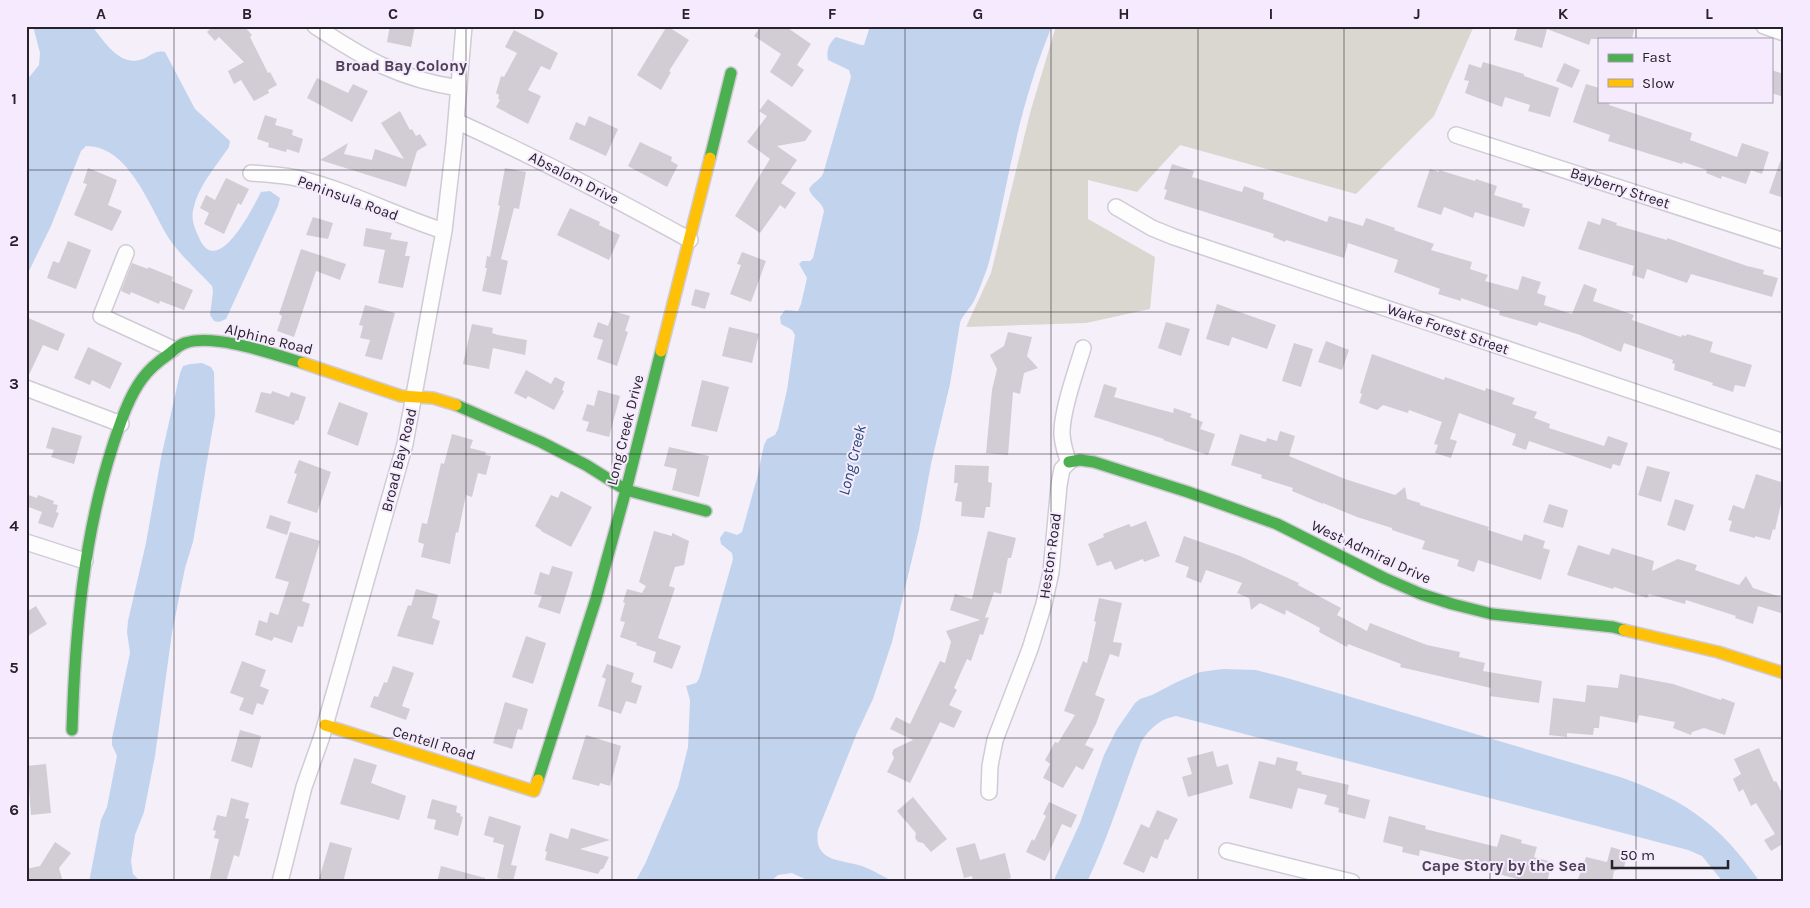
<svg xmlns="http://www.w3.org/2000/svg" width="1810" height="908" font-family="Karla,sans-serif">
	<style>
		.green { fill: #d9d7cf }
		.water { fill: #c2d4ed }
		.building { fill: #d2ccd5 }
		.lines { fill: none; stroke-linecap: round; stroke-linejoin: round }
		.street-casing { stroke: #d0cbd5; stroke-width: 18 }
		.fast-casing { stroke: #d0cbd5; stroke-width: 14 }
		.slow-casing { stroke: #d0cbd5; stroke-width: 14 }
		.street { stroke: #fefdfe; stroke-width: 15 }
		.fast { stroke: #4caf50; stroke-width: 11 }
		.slow { stroke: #ffc107; stroke-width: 11 }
		.grid { fill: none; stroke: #27222b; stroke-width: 1; stroke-opacity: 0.55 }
		.labels { text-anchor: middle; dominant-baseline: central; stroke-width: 4; stroke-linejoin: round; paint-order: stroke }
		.street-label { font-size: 15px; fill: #27222b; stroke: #f6ebfe }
		.neighbourhood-label { font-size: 16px; font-weight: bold; fill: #4d4155; stroke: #f6ebfe }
		.water-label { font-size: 16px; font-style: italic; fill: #204772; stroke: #f6ebfe }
		.neatline { fill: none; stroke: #27222b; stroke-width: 2 }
		.grid-label { font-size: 16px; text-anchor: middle; font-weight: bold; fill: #27222b }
	</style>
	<rect width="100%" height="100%" fill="#f5effa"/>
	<path class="green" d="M1056 26H1474L1434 116 1356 194 1180 145 1137 192 1088 180V219L1155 257 1150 309 1086 323 966 327 991 273 1030 113Z"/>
	<path class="water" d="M33 26H92C104 41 120 68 143 59 153 55 154 50 165 52L195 109 230 141 229 147C217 165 199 185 194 207 190 219 195 229 200 240 219 278 254 205 261 192L270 191 280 198 278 206 226 319 219 322 214 321 210 315 213 291 212 286C198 271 181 256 170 240 150 209 130 146 86 146L81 151 51 226 26 277V81L39 65 40 53Z
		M870 26H1052C1035 67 1022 111 1013 154 1004 192 998 231 987 269 983 279 979 291 974 301 970 309 963 314 960 323L950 384 931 464 919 530 892 642 873 699 857 733 818 830C813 863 841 859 862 866 873 870 884 877 894 882H811L792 873 778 875 770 882H635L645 864 678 787 688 747 690 700 686 686 696 683 699 679 733 559 732 553 721 544 720 538 725 531 737 535 742 532 757 478 764 445 767 439 775 435 778 429 787 390 795 335 792 330 781 324 780 317 785 310 798 311 801 304 807 278 799 264 802 261H810L813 258 824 211C822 201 812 199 809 189 813 182 819 181 823 174L851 77 849 70 828 60C826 51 829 43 836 37L861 45H864Z
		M202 363 211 367 214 372 215 415 193 542 185 568 172 633 155 756 144 812 135 835 131 861 133 874 141 882H89L101 820 107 807 117 756 112 745V738L130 653 127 632 128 621 146 543 161 458 180 373 183 366 190 364Z
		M1223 669 1256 670 1287 678 1620 777C1685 800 1720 824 1760 882H1723L1702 856 1688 850 1176 716C1160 719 1150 728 1141 742 1123 789 1109 836 1087 882H1053L1080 823 1104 755 1117 729 1135 703 1140 699 1152 695 1177 682 1200 672Z"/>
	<path class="building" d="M209 26H244L252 35 250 37 268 73 270 72 277 85 268 90 269 93 254 101 241 80 234 84 228 71 244 62 219 37 215 41 207 32 211 28Z
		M390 26H415L411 47 387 42Z
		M667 26 689 40 669 71 671 72 661 90 637 75Z
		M761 26H785L811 44 797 65 804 70 792 87 770 72 781 54 754 36Z
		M1518 26H1635L1632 39H1591L1589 45 1547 29 1542 48 1514 40Z
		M514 30 558 53 550 70 541 66 528 90 541 96 528 124 496 107 500 100 498 99 499 95 496 93 501 76 504 77 517 53 505 47Z
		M1483 62 1524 74V76L1559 88 1550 117 1528 111 1530 105 1505 97 1502 107 1465 93 1469 81 1464 80 1469 64 1481 68Z
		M1564 63 1580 70 1572 88 1556 81Z
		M1771 70 1784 74V97L1771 93Z
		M317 78 348 93 353 84 368 91 352 122 307 98Z
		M1586 84 1599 88V101H1610L1609 105 1692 133 1690 140 1737 157 1742 143 1769 152 1762 174 1751 170 1746 184 1722 176 1721 179 1706 173 1707 170 1683 162 1682 164 1608 141 1610 135 1573 122Z
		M768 99 812 131 805 141 777 146 797 160 781 183 796 193 785 209 780 205 760 233 735 216 770 159 747 142 767 116 759 111Z
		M400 111 410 130 412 129 416 136 420 134 427 145 417 151 406 187 320 160 348 143 344 154 372 160 375 149 404 159 381 123Z
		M265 115 277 119 275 125 293 130 292 135 303 139 299 153 287 149 286 152 268 147 269 143 257 139Z
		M589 116 618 129 606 156 569 139 576 122 585 126Z
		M640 142 672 157 671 161 678 165 667 187 628 166Z
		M1782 156H1784V198L1769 193Z
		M1172 164 1194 171 1192 177 1242 192 1244 186 1264 193 1263 199 1327 222 1329 216 1363 226 1366 218 1395 228 1394 230 1434 244 1431 250 1472 262 1470 269 1488 275 1485 281 1518 290 1522 276 1541 282 1537 293 1546 296 1544 305 1572 314 1584 284 1597 289 1593 301 1634 315 1632 320 1681 337 1682 335 1686 336 1687 334 1713 342 1710 352 1752 365 1745 387 1735 385 1733 392 1712 385 1713 383 1674 370 1675 364 1672 363 1673 360 1624 343 1621 352 1580 335 1539 322 1537 326 1499 315 1500 311 1461 298V301L1438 294 1440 289 1394 272 1398 260 1348 243 1344 258 1286 240 1285 242 1273 237 1274 234 1164 199 1167 190 1164 189Z
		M88 168 117 180 108 205 122 211 112 231 74 215 87 184 83 183Z
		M505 168 526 172 519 209 514 208 501 259 508 261 501 295 482 291 487 268H485L487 256 490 257 500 206 498 205Z
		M1430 169 1439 172V170L1475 181 1476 179 1497 186 1494 195 1523 204 1522 207 1530 209 1524 227 1475 212 1473 218 1444 207 1441 215 1417 207Z
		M226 178 249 189 241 205 238 203 224 234 204 224 209 213 200 208 206 195 215 200Z
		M570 208 600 222 599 225 620 235 609 260 557 235Z
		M313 217 333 223 328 239 306 235Z
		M1602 218 1617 223 1616 225 1667 240V238L1747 266 1764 270 1763 274 1778 278 1772 297 1691 274 1687 283 1647 269 1644 279 1632 275 1634 266 1578 249 1588 221 1600 225Z
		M366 228 392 233 390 239 408 242 405 256H410L403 288 378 283 385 250 363 246Z
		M68 241 91 250 76 289 47 278 53 261 59 263Z
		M301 249 346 264 340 280 316 271 294 337 277 331 282 316 279 314Z
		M742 252 766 261 751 302 730 294 741 265 737 264Z
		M132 263 148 269V267L173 277 172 281 193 290 184 310 160 301 159 304 131 292 130 295 121 291Z
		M695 289 710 293 705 309 691 305Z
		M1217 304 1276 325 1267 349 1232 337 1229 346 1206 339Z
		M365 305 395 313 382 360 365 356 370 340 360 338 363 326 359 325Z
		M613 311 630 316 625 331 628 332 617 366 597 359 603 340 593 337 598 322 608 326Z
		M26 317 65 334 58 351 43 345 27 379Z
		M1166 322 1190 329 1181 356 1158 348Z
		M472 324 493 328 492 333 498 335 527 340 525 355 493 348 489 369 463 364Z
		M729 327 759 334 752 363 722 356Z
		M1008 332 1032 337 1027 356 1038 368 1024 373 1020 394 1013 392 1008 455 986 453 992 390 997 369 990 355 1004 346Z
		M1326 341 1349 350 1342 370 1318 362Z
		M1294 343 1313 349 1301 387 1282 381Z
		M88 347 122 363 110 389 92 380 90 385 74 378Z
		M1372 354 1444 380 1445 377 1485 391 1486 388 1515 398 1512 404 1537 412 1534 418 1550 424 1549 428 1604 446 1608 436 1628 443 1620 466 1613 464 1611 469 1529 441 1526 450 1512 445 1516 434 1459 413 1450 439 1457 441 1451 458 1435 453 1438 445 1434 444 1442 422 1409 410 1408 413 1383 405 1377 410 1359 403 1362 394 1360 393Z
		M526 370 551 384 555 377 565 382 562 390 564 391 554 410 528 396 526 399 514 393Z
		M702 380 729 387 717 432 691 426Z
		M1104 384 1117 388 1114 397 1173 413 1174 408 1192 414 1190 417 1203 422 1200 429 1215 434 1208 455 1163 440 1164 439 1094 417Z
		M598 390 620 396 609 437 586 431 589 422 582 420 587 404 594 406Z
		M272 391 289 397 291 392 306 397 298 421 296 420 294 425 255 412 261 392 271 394Z
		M339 402 368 413 358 446 327 434Z
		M52 427 82 436 74 464 51 457 54 450 46 448Z
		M1280 431 1295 436 1289 456 1345 479 1395 495 1405 487 1407 499 1420 503V505L1489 527 1488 530 1522 541 1524 534 1545 541 1543 548 1550 550 1541 580 1478 560 1474 572 1457 566 1459 560 1422 549 1425 541 1392 530V528L1357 517 1323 503V504L1292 491 1293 488 1261 478 1262 475 1231 465 1240 434 1266 442 1267 438 1277 441Z
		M452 434 473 440 470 448 486 452 485 455 491 456 486 475 478 473 472 497 466 495 458 533 456 532 450 564 421 557 424 544 418 542 422 523 427 524 441 463 444 464Z
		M669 447 709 456 699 497 672 490 677 469 664 466Z
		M299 460 331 472 317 513 287 503 297 474 294 473Z
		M955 465 989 466 988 482 992 483 990 507H986L984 518 961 516 962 502 955 501 958 483H954Z
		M1647 466 1670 472 1661 502 1638 495Z
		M1756 474 1784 483V490L1775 530 1773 529 1770 540 1755 536V538L1729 531 1732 521 1728 520 1733 505 1744 509Z
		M561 491 592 507 571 547 541 531V530L535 526 551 495 558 498Z
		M26 494 37 498 38 495 54 501 53 504 58 505 56 512 59 513 53 528 38 523 42 512 26 506Z
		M1675 499 1694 505 1685 531 1667 525Z
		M1549 504 1568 510 1563 528 1543 522Z
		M270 515 291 522 287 535 266 528Z
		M1146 521 1160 556 1144 562 1143 559 1115 570 1111 561 1097 566 1088 544 1104 537 1103 534 1129 524 1131 527Z
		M654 531 672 536V533L689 541 684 565 675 567 669 586 675 588 658 638 681 646 672 669 653 662 656 652 636 645 637 643 620 637 625 622 620 621 625 603 623 602 627 589 642 593 646 586 639 582Z
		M988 531 1016 538 1011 558H1008L1001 594 994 592 985 618 989 617 983 635 980 634 971 661 967 659 954 688 957 690 949 705 962 711 954 728 940 722 910 783 887 772 894 758 892 753 894 749 913 740 890 729 896 717 910 724 940 661 945 663 951 642 946 631 980 620 950 610 955 594 972 599Z
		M290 532 320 541 302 601 310 604 303 627 298 626 292 643 274 637 272 641 255 635 259 620 267 623 270 612 278 615 289 582 275 578Z
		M1184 536 1240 556 1299 583 1298 585 1341 608 1337 615 1367 631 1370 623 1427 645 1460 652 1459 657 1485 663 1483 671 1542 681 1539 703 1490 696 1491 688 1400 667 1401 664 1348 644 1347 647 1319 632 1320 628 1286 610 1285 615 1260 603 1251 610 1249 598 1237 593 1242 583 1206 570 1201 583 1186 577 1189 567 1175 562Z
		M1578 545 1609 555 1612 548 1654 561 1652 571 1678 559 1697 565 1695 570 1739 585 1746 576 1753 588 1784 598V614L1758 606 1753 624 1735 618 1736 616 1686 600 1685 604 1649 594 1647 598 1614 587 1613 589 1567 575Z
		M552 566 573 572 560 614 538 607 542 596 534 594 540 572 549 575Z
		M416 589 438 595 432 618 440 621 433 645 397 636 408 605 411 606Z
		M1099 598 1122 603 1113 642 1122 643 1119 657 1110 654 1095 695 1105 699 1096 724 1085 745 1094 749 1083 770 1076 766 1063 788 1043 778 1050 764 1045 760 1055 742 1058 743 1075 715 1064 711 1083 661 1087 663 1096 622 1094 621Z
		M36 606 47 624 26 637V612Z
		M526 636 546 643 533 684 512 677Z
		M242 661 266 670 260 686 269 690 263 705 257 703 253 715 239 710 244 698 230 693Z
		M607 664 634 673 631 682 642 686 636 704 626 701 621 714 598 706 606 679 602 677Z
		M393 666 414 673 402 706 410 709 406 720 370 707 374 696 378 697 384 682 387 683Z
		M1620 674 1673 684 1721 700 1722 698 1735 703 1725 735 1704 728 1692 732 1691 735 1673 728 1675 722 1639 715 1637 723 1600 716 1599 728H1594L1593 735 1567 733V737L1549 735 1553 698 1585 702 1587 685 1618 688Z
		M505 702 528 709 522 730 518 729 512 749 493 743Z
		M240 730 261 736 252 768 231 761Z
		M586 735 621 746 610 786 600 783 599 786 572 779Z
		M1759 748 1774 782 1776 781 1784 797V849L1781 845 1771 851 1764 840 1775 834 1756 803 1751 806 1743 789 1739 792 1733 779 1741 774 1734 759Z
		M1213 751 1217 767 1228 764 1233 784 1188 797 1182 777 1192 774 1187 758Z
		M1277 757 1298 762 1296 770 1302 772 1301 774 1349 785 1347 794 1370 800 1365 819 1338 812 1339 808 1324 804 1327 795 1298 788 1292 809 1249 798 1259 761 1275 765Z
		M354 758 377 765 371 783 406 796 399 820 340 804Z
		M46 764 51 813 31 815 29 787H26V766Z
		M913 797 947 839 931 852 923 843 918 842 915 838 916 833 897 811Z
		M231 798 249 803 245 818 249 819 239 857 234 855 226 882H209L219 839 214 838 216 831 213 830 217 815 226 817Z
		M432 799 457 806 456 812 461 814 460 816 463 817 458 836 434 829 436 820 427 818Z
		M1049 802 1077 815 1071 828 1062 824 1045 861 1026 852 1032 839 1034 841 1046 816 1043 814Z
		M1157 810 1178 819 1168 840 1165 839 1157 859 1151 856 1144 873 1123 864 1141 824 1149 828Z
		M489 816 521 826 511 865 517 866 513 881 497 878 504 845 493 842 494 838 484 835Z
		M1389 816 1426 826 1425 829 1497 847 1501 834 1522 840 1521 843 1537 847 1534 857 1552 862 1547 882H1529L1491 872 1492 867 1420 850 1419 856 1402 852 1403 847 1383 842Z
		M571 828 610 840 580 849 609 857 603 869H601L598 874 545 860 547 852 545 851 550 833 568 839Z
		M55 842 71 853 59 868 63 882H29L26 869 40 866Z
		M330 842 352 848 343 882H318Z
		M975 843 980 860 1005 853 1011 878 997 882H973L972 876 964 878 956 848Z
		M1611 847 1628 852 1624 867 1614 871 1612 882H1577L1586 857 1607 862Z
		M441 866 485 878V882H437Z"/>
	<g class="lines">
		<g class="street-casing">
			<path id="street" d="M315 26C365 59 399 79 459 88
				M1764 26 1784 33
				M456 121C537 158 612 197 690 240
				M1456 135 1784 241
				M251 173C268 174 285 175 301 179 350 191 396 216 444 231
				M1116 207 1152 228 1174 237 1784 442
				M126 253 101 316 173 349
				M26 388 121 424
				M26 542 85 561
				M989 792 990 766 995 740 1030 649 1044 604 1051 572 1059 485 1062 469 1069 462C1065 453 1063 445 1062 435 1061 413 1076 371 1083 348
				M1227 851 1352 882
				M280 882 304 787 322 736 405 444 444 231 454 144 464 26"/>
		</g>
		<g class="fast-casing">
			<path id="fast" d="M710 158 731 73
				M456 405 541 442 586 465 626 490 706 511
				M1069 462 1080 460 1094 462 1188 492 1277 524 1384 578 1421 594 1452 604 1492 614 1613 627 1624 630
				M72 730C75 635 83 537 113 445 120 424 128 398 142 379 149 369 159 361 169 354 174 350 179 345 185 343 214 333 273 354 303 363
				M538 780 596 599 626 490 661 351"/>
		</g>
		<g class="slow-casing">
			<path id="slow" d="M661 351 710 158
				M303 363 401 396 433 398 456 405
				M1624 630 1718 652 1784 673
				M325 725 534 791 538 780"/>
		</g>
		<use href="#street" class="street"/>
		<use href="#fast" class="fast"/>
		<use href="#slow" class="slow"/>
	</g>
	<path class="grid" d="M174 26V882M320 26V882M466 26V882M612 26V882M759 26V882M905 26V882M1051 26V882M1198 26V882M1344 26V882M1490 26V882M1636 26V39M1636 101V882M26 170H1784M26 312H1784M26 454H1784M26 596H1784M26 738H1784"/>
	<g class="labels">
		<g class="street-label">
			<text transform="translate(574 178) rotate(27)">Absalom Drive</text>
			<text transform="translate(1620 188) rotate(18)">Bayberry Street</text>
			<text transform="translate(348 198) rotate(20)">Peninsula Road</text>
			<text transform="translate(1448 329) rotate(19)">Wake Forest Street</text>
			<text transform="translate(269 339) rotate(14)">Alphine Road</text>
			<text transform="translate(625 430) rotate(-76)">Long Creek Drive</text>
			<text transform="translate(399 460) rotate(-76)">Broad Bay Road</text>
			<text transform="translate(1371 552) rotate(25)">West Admiral Drive</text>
			<text transform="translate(1050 556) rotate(-82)">Heston Road</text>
			<text transform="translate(434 743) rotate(17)">Centell Road</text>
		</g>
		<g class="neighbourhood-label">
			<text x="401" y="65">Broad Bay Colony</text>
			<text x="1504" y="865">Cape Story by the Sea</text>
		</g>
		<g class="water-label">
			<text transform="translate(852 460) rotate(-76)">Long Creek</text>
		</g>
	</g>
	<rect width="1810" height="908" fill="none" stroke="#f6ebfe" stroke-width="55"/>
	<rect x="1598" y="38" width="175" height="65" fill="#f6ebfe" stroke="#a39baa"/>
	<rect x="1608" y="54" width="25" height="8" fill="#4caf50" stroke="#a39baa"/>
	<text x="1642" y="62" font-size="15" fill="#27222b">Fast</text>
	<rect x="1608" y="79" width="25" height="8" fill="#ffc107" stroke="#a39baa"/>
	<text x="1642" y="88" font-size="15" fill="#27222b">Slow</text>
	<path d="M1612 860v8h116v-8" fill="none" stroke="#27222b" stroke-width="2.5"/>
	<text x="1620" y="860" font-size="15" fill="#27222b" stroke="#f6ebfe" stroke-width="4" paint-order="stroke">50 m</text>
	<rect x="28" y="28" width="1754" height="852" class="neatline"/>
	<g class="grid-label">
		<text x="101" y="19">A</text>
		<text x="247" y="19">B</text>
		<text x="393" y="19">C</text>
		<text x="539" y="19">D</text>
		<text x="686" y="19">E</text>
		<text x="832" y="19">F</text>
		<text x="978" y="19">G</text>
		<text x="1124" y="19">H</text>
		<text x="1271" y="19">I</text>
		<text x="1417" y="19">J</text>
		<text x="1563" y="19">K</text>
		<text x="1709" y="19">L</text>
		<text x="14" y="104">1</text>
		<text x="14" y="246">2</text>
		<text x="14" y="389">3</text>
		<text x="14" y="531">4</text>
		<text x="14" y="673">5</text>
		<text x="14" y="815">6</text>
	</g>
</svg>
